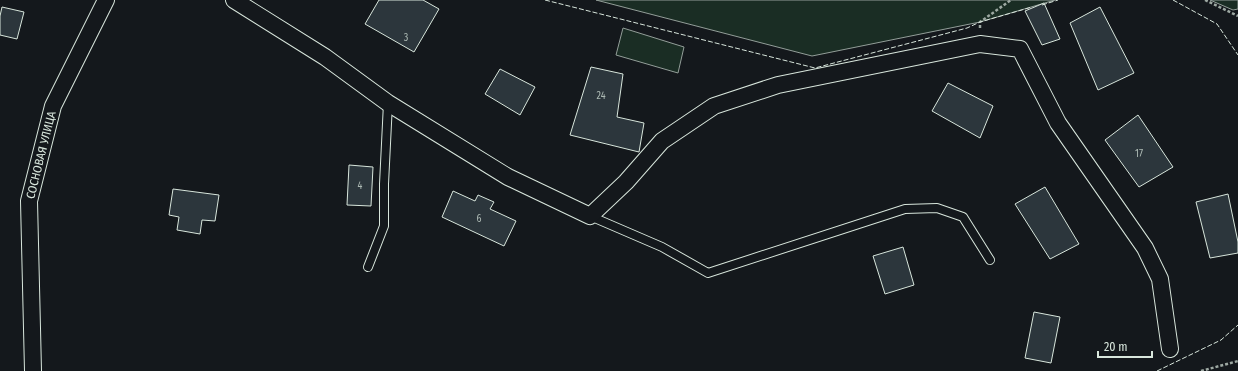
<svg xmlns="http://www.w3.org/2000/svg" width="1238" height="371" font-family="'Fira Sans Condensed',sans-serif">
	<style>
		.green { fill: #1a2d24; stroke: #939e99 }
		.building { fill: #2c363c; stroke: #d8e6dc }
		.lines { fill: none; stroke-linecap: round; stroke-linejoin: round }
		.service-casing { stroke: #d8e6dc; stroke-width: 10 }
		.minor-casing { stroke: #d8e6dc; stroke-width: 18 }
		.path { stroke: #9da8a2; stroke-width: 2.5; stroke-dasharray: 3 2; stroke-linecap: butt }
		.service { stroke: #14181c; stroke-width: 8 }
		.minor { stroke: #14181c; stroke-width: 16 }
		.fence { stroke: #d8e6dc; stroke-width: 1; stroke-dasharray: 5 2; stroke-linecap: butt }
		.labels { text-anchor: middle; dominant-baseline: central; stroke-width: 3; stroke-linejoin: round; paint-order: stroke }
		.number-label { font-size: 10px; fill: #adbab4 }
		.street-label { font-size: 12px; fill: #d8e6dc; stroke: #14181c }
	</style>
	<rect width="100%" height="100%" fill="#14181c"/>
	<path class="green" d="M596 0H1055L980 22 812 56Z
		M1210 0H1238V9L1233 10Z
		M623 28 684 47 678 73 616 55Z"/>
	<path class="building" d="M379 0H423L439 9 414 52 365 24Z
		M1044 3 1060 39 1042 45 1025 11Z
		M2 7 24 12 17 39 0 35V16Z
		M1100 7 1134 73 1098 90 1070 23Z
		M591 67 623 74 617 117 644 123 639 152 570 135Z
		M500 69 535 87 520 115 485 94Z
		M948 83 993 106 980 138 932 111Z
		M1138 115 1173 167 1139 187 1105 140Z
		M349 165 373 167 371 206 347 205Z
		M1045 187 1079 244 1050 259 1015 204Z
		M173 189 219 195 215 221 202 220 200 234 177 230 179 217 169 215Z
		M453 191 475 201 478 195 494 202 490 209 516 221 504 246 442 217Z
		M1228 194 1238 242V253L1210 258 1196 202Z
		M903 247 914 285 885 294 873 256Z
		M1034 312 1060 317 1051 363 1025 358Z"/>
	<g class="lines">
		<g class="service-casing">
			<path id="service" d="M590 216 662 247 708 273 905 209 937 208 963 217 990 260
				M368 267 384 226V184L388 103"/>
		</g>
		<g class="minor-casing">
			<path id="minor" d="M234 0 325 57 388 103 508 177 590 216 626 182 662 141 714 106 778 85 980 44 1020 49 1058 123 1145 248 1160 279 1170 349
				M33 371 29 201 53 106 106 0"/>
		</g>
		<path class="path" d="M1205 0 1238 16
			M980 28V22L1011 0
			M1201 371 1238 361"/>
		<use href="#service" class="service"/>
		<use href="#minor" class="minor"/>
		<path class="fence" d="M545 0 815 68 967 28 980 22 1032 7
			M1173 0 1217 24 1238 55
			M1042 5 1058 0
			M1157 371 1221 340 1238 325"/>
	</g>
	<g class="labels">
		<g class="number-label">
			<text x="406" y="38">3</text>
			<text x="601" y="96">24</text>
			<text x="1139" y="154">17</text>
			<text x="360" y="186">4</text>
			<text x="479" y="219">6</text>
		</g>
		<g class="street-label">
			<text transform="translate(41 155) rotate(-76)">СОСНОВАЯ УЛИЦА</text>
		</g>
	</g>
	<path d="M1098 351v6h54v-6" fill="none" stroke="#d8e6dc" stroke-width="2"/>
	<text x="1104" y="351" font-size="12" fill="#d8e6dc" stroke="#14181c" stroke-width="3" paint-order="stroke">20 m</text>
</svg>
